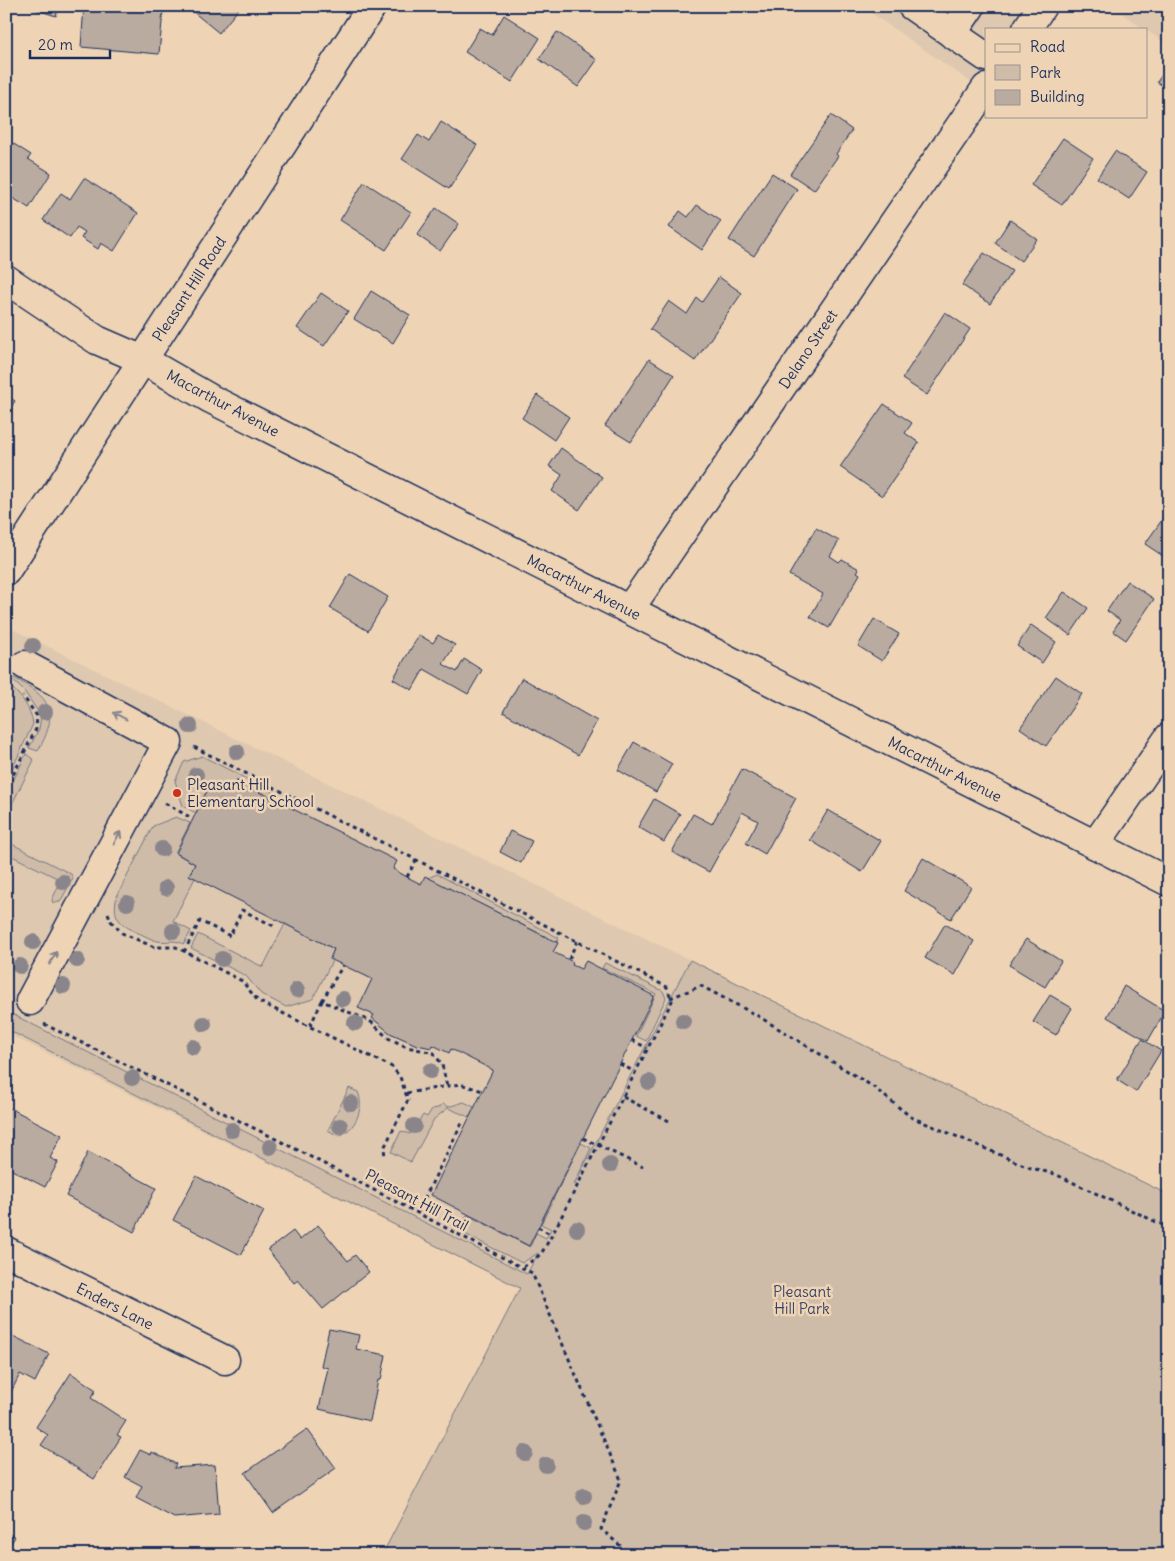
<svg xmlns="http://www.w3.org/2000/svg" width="1175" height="1561" font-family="Delius,sans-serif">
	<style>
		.built { fill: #dec8af }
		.green { fill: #cfbca8; stroke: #757683 }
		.building { fill: #baaba0; stroke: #1b2f5e }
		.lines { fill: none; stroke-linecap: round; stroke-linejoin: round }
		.minor-casing { stroke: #1b2f5e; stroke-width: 31 }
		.path { stroke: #1b2f5e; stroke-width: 3; stroke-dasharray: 4 4; stroke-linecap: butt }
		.minor { stroke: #eed4b5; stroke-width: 28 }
		.tree { fill: #89858b }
		.oneway { stroke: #84828a }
		.poi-dot { fill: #c8321e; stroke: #eed4b5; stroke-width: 2 }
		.labels { text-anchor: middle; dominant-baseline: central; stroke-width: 5; stroke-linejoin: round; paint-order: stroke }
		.street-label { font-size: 15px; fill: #1b2f5e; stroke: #eed4b5 }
		.poi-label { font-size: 15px; fill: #1b2f5e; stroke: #eed4b5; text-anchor: start }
		.park-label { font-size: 15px; fill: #364469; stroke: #eed4b5 }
	</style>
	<rect width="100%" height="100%" fill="#eed4b5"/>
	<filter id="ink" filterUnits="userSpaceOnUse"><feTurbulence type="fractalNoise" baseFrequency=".02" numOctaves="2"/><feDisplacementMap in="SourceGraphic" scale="10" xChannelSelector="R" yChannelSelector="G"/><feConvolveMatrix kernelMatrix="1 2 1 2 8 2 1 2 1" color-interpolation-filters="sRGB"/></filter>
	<g filter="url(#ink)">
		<path class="built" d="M861 6H1030L1014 29H986V69L975 85Z
			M1111 6H1169V46L1146 30V29H1144Z
			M6 626 690 960 520 1288 6 1033Z"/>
		<path class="green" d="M6 674C46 694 63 707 38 751L29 748 39 729 41 716 24 691Z
			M6 683C19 693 31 707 33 724L6 782Z
			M26 754 34 760 10 808 6 805V796Z
			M202 756 276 794 273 798 237 780 231 792 211 782 196 813 183 806 175 781 184 762Z
			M176 817 190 823 175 853 195 864 189 875 195 878 173 921 191 931 184 944C172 938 165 944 154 940 148 938 142 934 136 932 118 923 112 916 117 896L153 826Z
			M6 841 71 874 73 878 60 902 53 903 52 900 61 880 6 853Z
			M437 874 559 938 557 942 428 878Z
			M285 924 334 949 330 959 332 961 313 999 286 1007 261 994 246 976 191 948 198 934 263 967Z
			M690 960 1169 1195V1555H382L520 1288 6 1029V1011L527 1274 538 1253 522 1263 459 1231 467 1215 530 1247 536 1233 546 1238 551 1229 541 1224 581 1143 591 1148 574 1185Z
			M605 963 663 991 666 998 646 1041 636 1036 656 994 602 968Z
			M349 1088 358 1092C365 1108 355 1131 338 1136L328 1130Z
			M464 1102 474 1107 469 1117 448 1108 434 1119 411 1162 391 1152 401 1131 410 1134 423 1115 427 1117 432 1109 438 1108 443 1104 448 1107Z"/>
		<path class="building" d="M25 6H59L56 16Z
			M84 6H108L163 11 159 54 81 47Z
			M186 6H241L219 33Z
			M504 15 540 38 512 82 465 52 480 28 492 35Z
			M557 32 597 60 578 87 539 59Z
			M1169 65V90L1157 82Z
			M831 115 852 130 836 154 838 156 814 190 790 174Z
			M441 122 477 145 449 189 402 159 418 135 429 142Z
			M1063 138 1093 158 1062 205 1031 185Z
			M6 139 31 155 28 159 51 173 29 208 6 194Z
			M1115 151 1147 172 1129 199 1097 178Z
			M772 173 797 189 754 256 729 240Z
			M84 178 138 213 114 251 101 243 98 249 81 238 85 232 77 227 70 238 43 220 61 193 70 199Z
			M364 182 411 212 386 250 340 220Z
			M697 205 721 221 702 250 669 227 680 211 688 217Z
			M436 208 459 224 440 251 417 235Z
			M1010 220 1037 239 1021 261 995 243Z
			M984 253 1012 271 990 304 962 285Z
			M719 277 742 293 695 361 650 329 669 301 687 314 697 298 702 302Z
			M371 291 410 315 393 343 354 319Z
			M321 293 348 311 324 346 297 328Z
			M945 312 970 329 927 395 902 379Z
			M649 359 674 375 631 442 605 426Z
			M6 395 15 401 6 415Z
			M537 395 569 417 554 440 522 418Z
			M884 404 912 423 905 433 919 443 882 496 840 467Z
			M561 448 602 477 579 510 552 491 562 475 549 466Z
			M1169 510V560L1145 544Z
			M816 528 839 541 830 556 839 562 842 559 859 569 857 572 860 574 829 628 810 617 823 594 789 575Z
			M350 574 388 597 368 631 330 608Z
			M1127 581 1154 599 1126 640 1113 631 1120 620 1107 611Z
			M1064 592 1088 608 1070 635 1046 618Z
			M874 619 899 634 882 661 858 646Z
			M1031 625 1056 642 1042 663 1017 646Z
			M419 635 433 643 438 635 455 645 443 664 457 672 464 659 482 670 468 694 424 669 412 690 393 679Z
			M1056 676 1082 694 1046 746 1020 728Z
			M522 678 597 721 578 755 503 712Z
			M634 742 672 764 656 792 618 770Z
			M742 769 796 798 765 854 746 843 758 821 742 812 709 872 672 852 693 814 712 824Z
			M237 781 397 861 393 869 407 877 421 884 425 876 558 943 553 952 573 962 572 965 581 969 586 961 654 996 529 1246 431 1195 493 1070 451 1049 449 1053 433 1045 432 1048 417 1045 390 1033 372 1018 374 1015 358 1008 372 979 330 959 334 949 189 875 195 864 176 853 211 783 231 793Z
			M654 799 680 814 664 842 638 827Z
			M828 810 881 841 862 872 810 840Z
			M510 831 532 841 521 863 500 852Z
			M923 858 971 887 951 919 904 891Z
			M945 924 974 941 955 975 925 958Z
			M1026 939 1061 961 1045 987 1009 965Z
			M1124 986 1165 1011 1148 1041 1107 1017Z
			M1050 995 1072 1008 1056 1035 1033 1022Z
			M1142 1039 1161 1051 1136 1092 1117 1080Z
			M6 1106 62 1135 50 1158 58 1162 45 1187 10 1169 11 1167 6 1164Z
			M88 1152 156 1188 134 1232 66 1196Z
			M196 1176 264 1211 241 1255 173 1220Z
			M318 1225 348 1261 355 1255 369 1272 323 1309 298 1280 294 1283 268 1250 293 1231 300 1240Z
			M329 1329 359 1335 356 1349 386 1355 381 1380H378L370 1421 319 1409 328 1368 321 1366Z
			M13 1336 49 1354 35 1382 20 1374 8 1398H6V1343L9 1344Z
			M71 1373 96 1390 91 1398 126 1421 117 1435 121 1437 94 1479 41 1445 48 1435 36 1427Z
			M307 1429 336 1468 273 1513 245 1473Z
			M140 1450 151 1455 152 1452 176 1464 174 1468 215 1465 219 1514 174 1518 136 1498 142 1486 125 1477Z
			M6 1532 15 1537 6 1551Z"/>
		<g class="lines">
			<g class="minor-casing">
				<path id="minor" d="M912 6 986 57
					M1027 29 1042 6
					M952 34 971 6
					M6 279 97 340 143 360 211 399 1169 882
					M6 571 372 6
					M629 610 986 88
					M25 665 168 742 30 1001
					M1095 845 1169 737
					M6 1251 225 1360"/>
			</g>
			<path class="path" d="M194 747 667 987 672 1001 552 1235 541 1254 522 1268
				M6 789 36 729 37 716 23 696
				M165 803 193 819
				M407 877 416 860
				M108 913 111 921 122 933 154 947H176L242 981 258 1001 392 1067 400 1077 408 1100 384 1148 385 1157
				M184 952 200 921 230 936 242 910 276 927
				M569 959 577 941
				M670 998 701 986 758 1016 872 1086 911 1117 1031 1168 1055 1174 1169 1228
				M322 1001 343 965
				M44 1024 288 1145 532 1273 621 1480 601 1529 631 1555
				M310 1026 322 1001 370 1021 388 1038 407 1047 434 1053 442 1065 447 1086
				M632 1040 647 1048
				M620 1064 635 1072
				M407 1093 460 1084 483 1091
				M623 1097 669 1121
				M583 1138 643 1167
				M417 1213 463 1121
				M538 1227 552 1235"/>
			<use href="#minor" class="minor"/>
		</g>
		<g class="tree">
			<circle cx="33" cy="646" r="8"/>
			<circle cx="45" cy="712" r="8"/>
			<circle cx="190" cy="726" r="8"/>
			<circle cx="237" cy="752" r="8"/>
			<circle cx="196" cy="775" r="8"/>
			<circle cx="162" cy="849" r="8"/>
			<circle cx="63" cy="882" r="8"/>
			<circle cx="166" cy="888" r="8"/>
			<circle cx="127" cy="903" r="8"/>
			<circle cx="173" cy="931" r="8"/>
			<circle cx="33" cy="942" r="8"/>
			<circle cx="222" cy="959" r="8"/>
			<circle cx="77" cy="960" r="8"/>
			<circle cx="20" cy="966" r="8"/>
			<circle cx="63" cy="986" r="8"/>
			<circle cx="297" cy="990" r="8"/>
			<circle cx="343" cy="999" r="8"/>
			<circle cx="683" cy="1021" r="8"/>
			<circle cx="355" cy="1023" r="8"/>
			<circle cx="204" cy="1024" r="8"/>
			<circle cx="193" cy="1047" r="8"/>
			<circle cx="430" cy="1071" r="8"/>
			<circle cx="132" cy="1078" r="8"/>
			<circle cx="649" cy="1082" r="8"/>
			<circle cx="351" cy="1103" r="8"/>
			<circle cx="340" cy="1126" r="8"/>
			<circle cx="414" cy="1126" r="8"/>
			<circle cx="232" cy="1130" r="8"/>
			<circle cx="270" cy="1147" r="8"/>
			<circle cx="610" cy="1165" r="8"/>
			<circle cx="577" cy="1229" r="8"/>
			<circle cx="525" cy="1453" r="8"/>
			<circle cx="546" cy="1465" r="8"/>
			<circle cx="584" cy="1496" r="8"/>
			<circle cx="584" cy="1523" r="8"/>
		</g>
		<defs><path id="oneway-shaft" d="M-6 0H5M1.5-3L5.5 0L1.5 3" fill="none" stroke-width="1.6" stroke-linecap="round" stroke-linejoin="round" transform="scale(1.25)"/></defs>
		<g class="oneway">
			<use href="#oneway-shaft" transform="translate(120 716) rotate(-152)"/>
			<use href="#oneway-shaft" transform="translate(117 838) rotate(-62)"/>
			<use href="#oneway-shaft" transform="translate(53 958) rotate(-62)"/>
		</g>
	</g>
	<circle class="poi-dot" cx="177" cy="793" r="5"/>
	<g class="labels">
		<g class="street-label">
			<text transform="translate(189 289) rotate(-57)">Pleasant Hill Road</text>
			<text transform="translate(808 349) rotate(-56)">Delano Street</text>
			<text transform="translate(223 403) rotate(28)">Macarthur Avenue</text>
			<text transform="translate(584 587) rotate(27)">Macarthur Avenue</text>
			<text transform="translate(945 769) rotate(27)">Macarthur Avenue</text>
			<text transform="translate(417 1200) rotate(28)">Pleasant Hill Trail</text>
			<text transform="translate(115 1306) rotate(27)">Enders Lane</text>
		</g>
		<g class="poi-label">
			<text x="187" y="784">Pleasant Hill<tspan x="187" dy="17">Elementary School</tspan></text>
		</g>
		<g class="park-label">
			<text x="802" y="1291">Pleasant<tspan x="802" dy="17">Hill Park</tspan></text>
		</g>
	</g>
	<rect width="1175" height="1561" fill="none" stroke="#eed4b5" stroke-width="25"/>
	<rect x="12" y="12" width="1150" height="1536" fill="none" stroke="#1b2f5e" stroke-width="2" filter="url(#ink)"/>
	<rect x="985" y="28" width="162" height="90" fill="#eed4b5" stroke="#9a9292"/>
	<rect x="995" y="44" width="25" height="8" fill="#eed4b5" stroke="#9a9292"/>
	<text x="1030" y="52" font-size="15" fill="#1b2f5e">Road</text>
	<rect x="995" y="65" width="25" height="15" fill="#cfbca8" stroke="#9a9292"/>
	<text x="1030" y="78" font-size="15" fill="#1b2f5e">Park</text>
	<rect x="995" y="90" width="25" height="15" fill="#baaba0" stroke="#9a9292"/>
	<text x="1030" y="102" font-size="15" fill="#1b2f5e">Building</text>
	<path d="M30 50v8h80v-8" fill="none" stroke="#1b2f5e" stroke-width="2.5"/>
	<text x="38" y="50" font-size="15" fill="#1b2f5e" stroke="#eed4b5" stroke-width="4" paint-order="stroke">20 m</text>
</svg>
